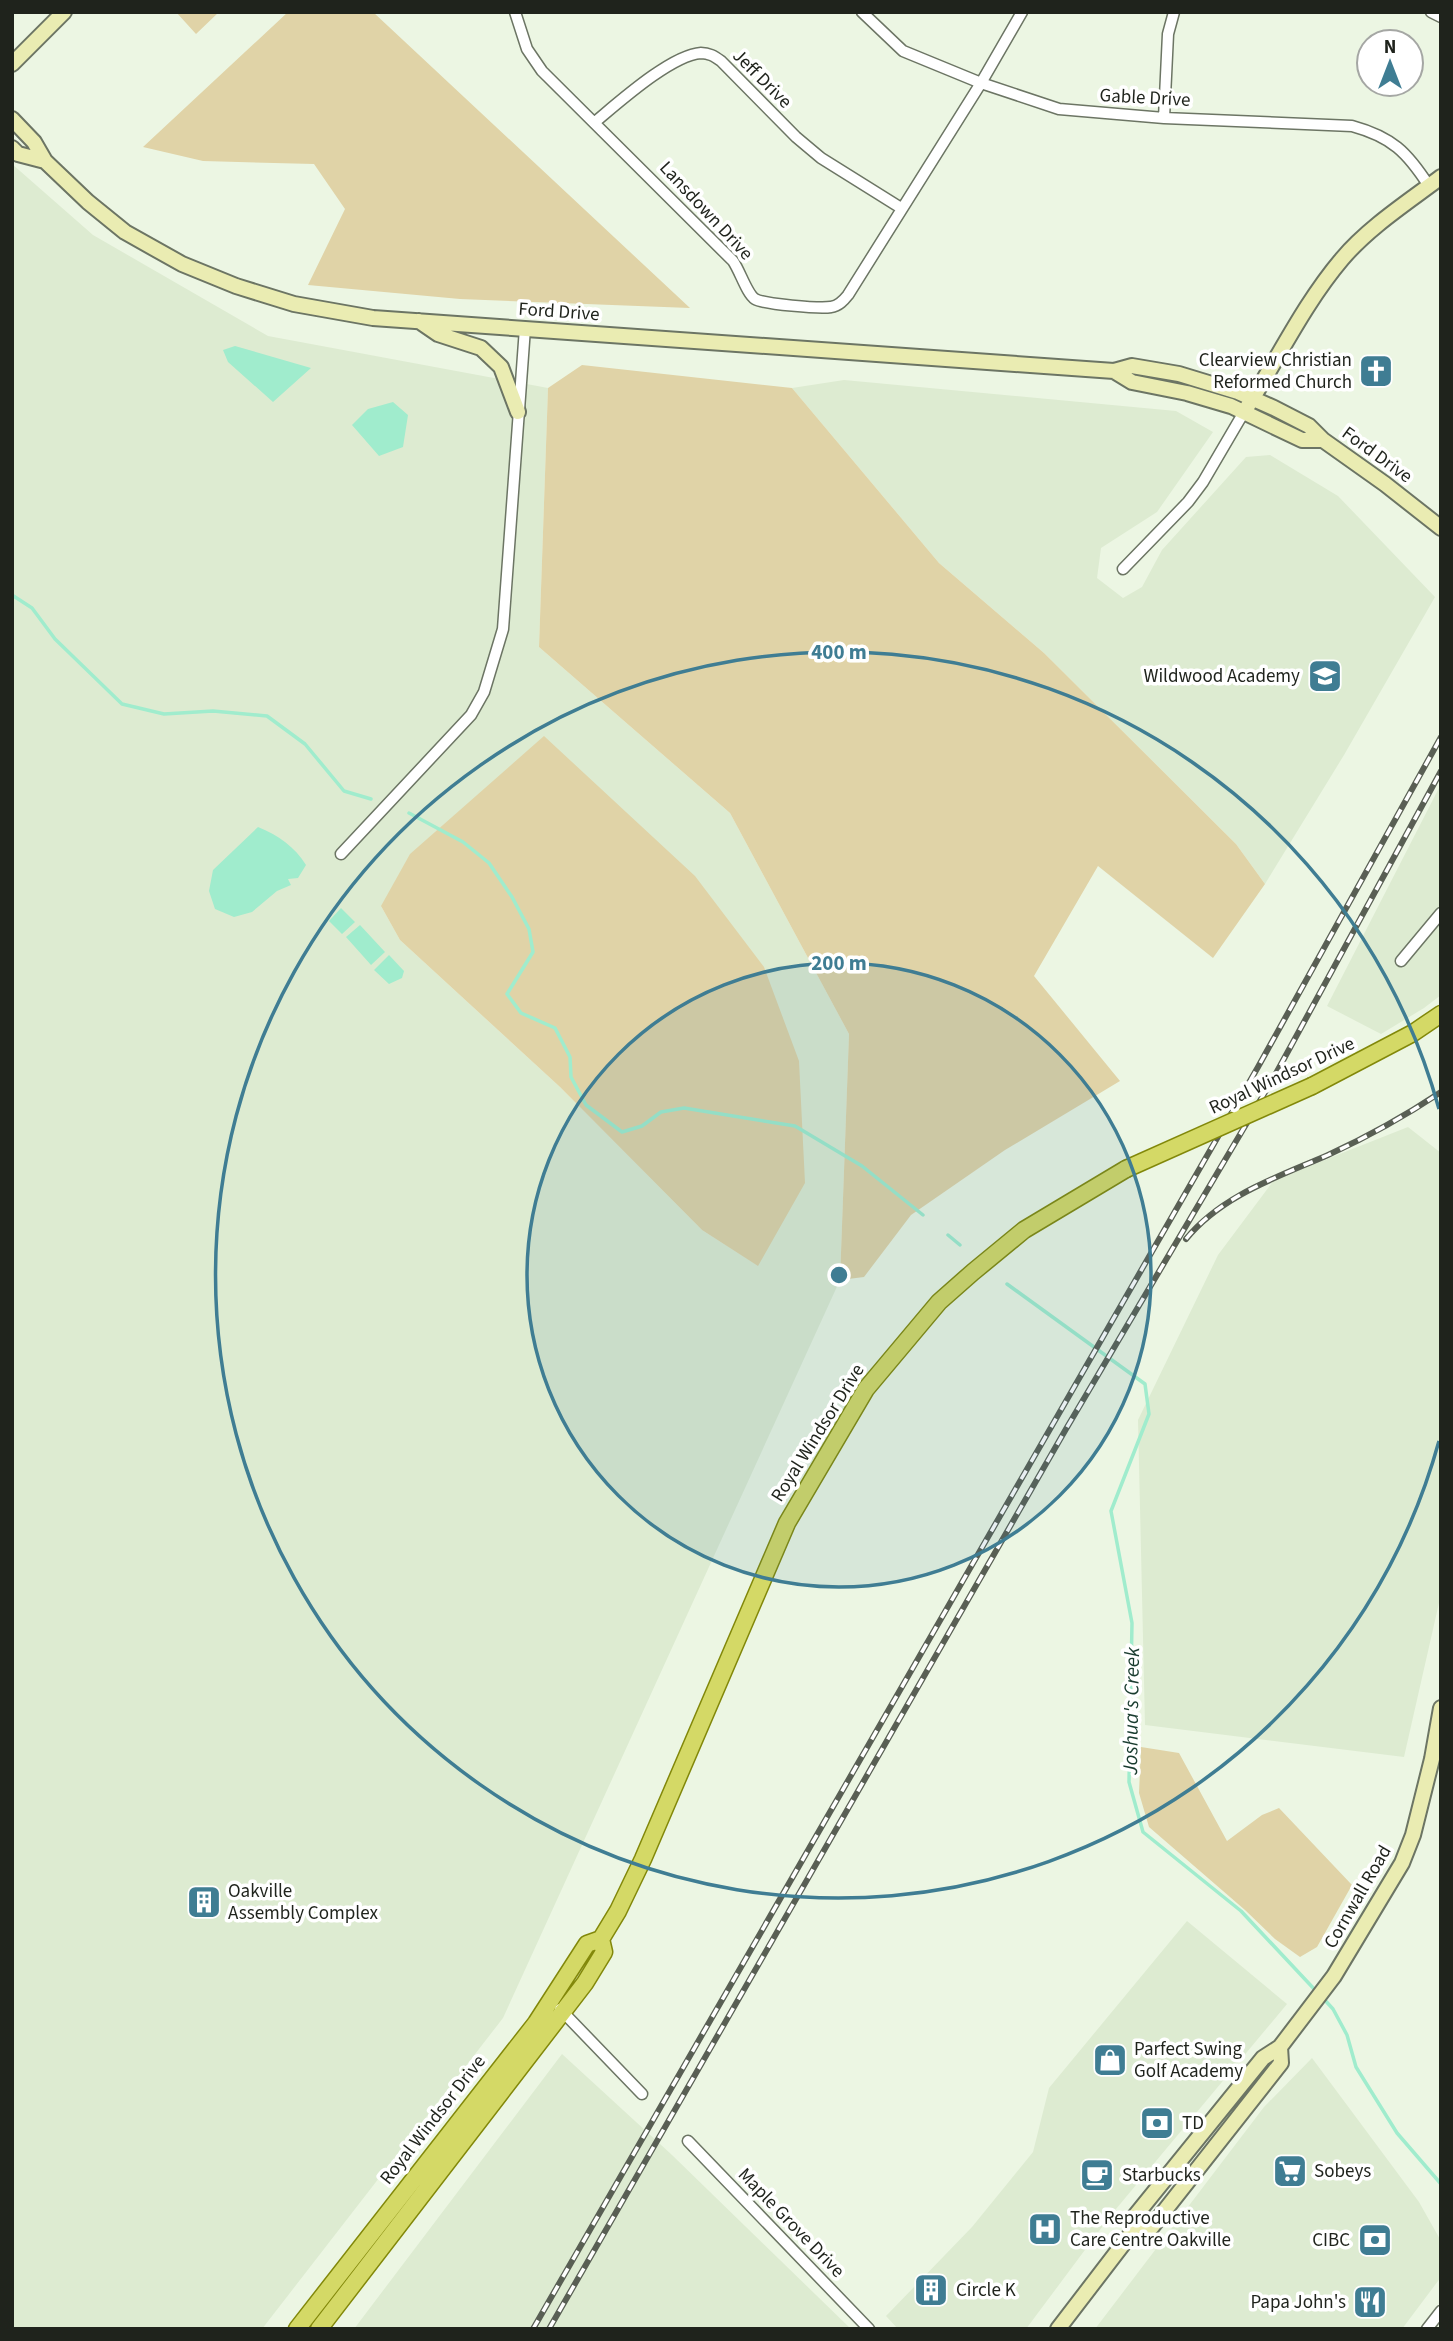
<svg xmlns="http://www.w3.org/2000/svg" width="1453" height="2341" font-family="'Source Sans 3',sans-serif">
	<style>
		.built { fill: #ddebd1; fill-rule: evenodd }
		.green { fill: #e0d3a7 }
		.water { fill: #a0eccd }
		.lines { fill: none; stroke-linecap: round; stroke-linejoin: round }
		.stream { stroke: #a0eccd; stroke-width: 3.5 }
		.street-casing { stroke: #6c7564; stroke-width: 13 }
		.secondary-casing { stroke: #6c7564; stroke-width: 18 }
		.primary-casing { stroke: #82880a; stroke-width: 19 }
		.street { stroke: #fff; stroke-width: 10 }
		.secondary { stroke: #eaecb2; stroke-width: 14 }
		.primary { stroke: #d4d966; stroke-width: 16 }
		.rail-casing { stroke: #595f54; stroke-width: 6 }
		.rail { stroke: #fff; stroke-width: 3.5; stroke-dasharray: 10; stroke-linecap: butt }
		.primary-bridge-casing { stroke: #82880a; stroke-width: 19; stroke-linecap: butt }
		.primary-bridge { stroke: #d4d966; stroke-width: 16 }
		.ring { fill: none; stroke: #3f7d93; stroke-width: 3.5 }
		.labels { text-anchor: middle; dominant-baseline: central; stroke-width: 7; stroke-linejoin: round; paint-order: stroke }
		.street-label { font-size: 19px; fill: #1f231c; stroke: #fff }
		.poi-label { font-size: 19px; fill: #1f231c; stroke: #fff; text-anchor: start }
		.water-label { font-size: 21px; font-style: italic; fill: #193c2f; stroke: #fff }
		.centre { fill: #3f7d93; stroke: #fff; stroke-width: 3.5 }
		.ring-label { font-size: 21px; text-anchor: middle; font-weight: bold; fill: #3f7d93; stroke: #fff; stroke-width: 7; stroke-linejoin: round; paint-order: stroke }
	</style>
	<rect width="100%" height="100%" fill="#ecf6e3"/>
	<path class="built" d="M12 164 93 235 268 336 548 388 539 647 730 813 849 1034 840 1280 503 2018 262 2329H12ZM381 906 757 1265 702 1230 560 1087 400 940Z
		M844 380 1176 411 1213 432 1157 512 1101 548 1097 578 1123 598 1142 587 1162 550 1246 457 1270 455 1338 496 1435 597 1344 755 1265 884 1236 844 1044 653 939 563 792 388Z
		M1441 784V995L1424 1008 1381 1034 1327 1006Z
		M1408 1127 1441 1153V1594L1404 1757 1145 1725 1138 1420 1218 1255 1274 1180Z
		M1187 1921 1287 2004 1111 2215 1026 2329H898L886 2316 972 2227 1033 2152 1049 2088Z
		M562 2054 672 2155 851 2329H354Z
		M1312 2058 1419 2202 1441 2241V2277L1402 2329H1095L1264 2107Z"/>
	<path class="green" d="M176 12H219L196 34Z
		M288 12H373L690 308 460 299 308 285 345 209 314 164 203 161 143 147Z
		M582 365 792 388 939 563 1044 653 1236 844 1265 884 1213 958 1098 866 1034 976 1120 1081 1005 1150 911 1215 864 1277 840 1280 849 1034 730 813 539 647 548 388Z
		M544 736 695 876 764 967 799 1061 805 1183 758 1266 702 1230 560 1087 400 940 381 906 410 854Z
		M1141 1747 1179 1753 1227 1841 1262 1815 1279 1808 1352 1885 1317 1947 1300 1957 1275 1939 1245 1910 1149 1827 1139 1793Z"/>
	<path class="water" d="M235 346 311 368 273 402 228 362 223 350Z
		M393 402 408 415 403 447 379 456 352 425 368 409Z
		M258 827C278 835 295 847 306 865L298 878 288 879 291 885 277 891 252 912 234 917 215 909 209 891 213 870Z
		M341 908 355 922 342 934 329 921Z
		M360 925 385 952 371 965 346 937Z
		M389 955 404 971 402 978 389 984 374 970Z"/>
	<g class="lines">
		<path class="stream" d="M12 595 32 608 55 639 122 704 164 714 213 711 267 716 305 744 344 791 371 799
			M409 813 463 842 489 863 512 897 529 929 533 952 507 994 521 1013 555 1028 570 1057 571 1077 586 1105 622 1132 642 1126 661 1112 684 1108 795 1126 862 1166 923 1215
			M948 1235 960 1245
			M1007 1284 1145 1384 1149 1414 1111 1511 1132 1623 1129 1782 1143 1832 1241 1911 1316 1991
			M1322 1997 1333 2009 1347 2035 1356 2067 1397 2133 1441 2184"/>
		<g class="street-casing">
			<path id="street" d="M515 12 527 49 542 71 733 261C740 271 747 294 755 299 763 304 820 309 831 307 839 306 844 300 848 295L981 83 1022 12
				M862 12 903 51 981 83 1059 109 1164 118 1352 126C1392 137 1407 152 1429 186
				M1431 12 1441 17
				M1164 118 1168 34 1174 12
				M595 122C618 103 671 55 701 53 709 53 714 56 721 61L796 137 821 158 901 208
				M1123 569 1188 502 1203 482 1244 412
				M341 854 471 715 484 692 503 629 525 328
				M1401 961 1441 913
				M560 2009 642 2094
				M688 2141 869 2329
				M1427 2329 1441 2311"/>
		</g>
		<g class="secondary-casing">
			<path id="secondary" d="M12 64 64 12
				M12 119 34 142 45 161 88 202 125 232 182 264 236 286 294 304 373 318 1114 371 1132 366 1179 374 1238 392 1274 408 1309 426 1323 440 1385 484 1441 528
				M12 148 18 154 45 161
				M419 321 438 334 481 348 501 367 518 412
				M1114 371 1132 382 1187 393 1231 406 1302 440H1323
				M1244 412C1277 361 1303 305 1342 259 1369 227 1408 202 1441 177
				M1130 2235 1151 2228 1281 2063 1280 2047
				M1058 2329 1130 2235 1135 2216 1263 2058 1280 2047 1334 1976 1402 1863 1413 1835 1432 1759 1441 1708"/>
		</g>
		<g class="primary-casing">
			<path id="primary" d="M1312 1086 1413 1033 1441 1014
				M297 2329 536 2023 587 1944 601 1939 618 1911 643 1859 787 1523 866 1389 939 1302 973 1272 1024 1230 1126 1169
				M319 2329 585 1983 604 1952 601 1939"/>
		</g>
		<use href="#street" class="street"/>
		<use href="#secondary" class="secondary"/>
		<use href="#primary" class="primary"/>
		<g class="rail-casing">
			<path id="rail" d="M1186 1239C1222 1195 1278 1177 1328 1155 1367 1137 1405 1116 1441 1092
				M533 2329 1258 1067 1441 737
				M549 2329 1066 1429 1274 1077 1441 771"/>
		</g>
		<use href="#rail" class="rail"/>
		<g class="primary-bridge-casing">
			<path id="primary-bridge" d="M1126 1169 1312 1086"/>
		</g>
		<use href="#primary-bridge" class="primary-bridge"/>
	</g>
	<circle cx="839" cy="1275" r="312" fill="#3f7d93" fill-opacity=".12"/>
	<g class="ring">
		<circle cx="839" cy="1275" r="312"/>
		<path d="M1439 1441A623 623 0 1 1 1439 1109"/>
	</g>
	<defs>
		<g id="church-square" transform="scale(1.75)"><rect x="-9" y="-9" width="18" height="18" rx="4" fill="#3f7d93" stroke="#fff"/><path d="M-1.2-6h2.4v3.5h3.3v2.4h-3.3V6h-2.4V-.1h-3.3v-2.4h3.3Z" fill="#fff"/></g>
		<g id="school-square" transform="scale(1.75)"><rect x="-9" y="-9" width="18" height="18" rx="4" fill="#3f7d93" stroke="#fff"/><path d="M0-5L7-2L0 1L-7-2ZM-4 1L0 2.5L4 1V4Q0 6-4 4Z" fill="#fff"/></g>
		<g id="building-square" transform="scale(1.75)"><rect x="-9" y="-9" width="18" height="18" rx="4" fill="#3f7d93" stroke="#fff"/><path d="M-4-6H4V6H1V3H-1V6H-4ZM-2.5-4.3h1.7v1.8h-1.7ZM.8-4.3h1.7v1.8H.8ZM-2.5-1h1.7V.8h-1.7ZM.8-1h1.7V.8H.8Z" fill="#fff"/></g>
		<g id="shop-square" transform="scale(1.75)"><rect x="-9" y="-9" width="18" height="18" rx="4" fill="#3f7d93" stroke="#fff"/><path d="M-5-2.5h2.3a2.7 3.5 0 0 1 5.4 0H5L5.5 6h-11ZM-1.5-2.5h3a1.5 2.3 0 0 0-3 0Z" fill="#fff"/></g>
		<g id="bank-square" transform="scale(1.75)"><rect x="-9" y="-9" width="18" height="18" rx="4" fill="#3f7d93" stroke="#fff"/><path d="M-6-4H6V4H-6ZM0-2.3a2.3 2.3 0 1 0 0 4.6a2.3 2.3 0 1 0 0-4.6Z" fill="#fff"/></g>
		<g id="supermarket-square" transform="scale(1.75)"><rect x="-9" y="-9" width="18" height="18" rx="4" fill="#3f7d93" stroke="#fff"/><path d="M-6-5.5h2.5l.6 2H6L4.5 2H-2.5L-4.4-4H-6ZM-1.5 3.2a1.3 1.3 0 1 0 .1 0ZM3 3.2a1.3 1.3 0 1 0 .1 0Z" fill="#fff"/></g>
		<g id="cafe-square" transform="scale(1.75)"><rect x="-9" y="-9" width="18" height="18" rx="4" fill="#3f7d93" stroke="#fff"/><path d="M-5.5-4.5H6V0H3Q3 3.5 0 3.5H-2.5Q-5.5 3.5-5.5 0ZM3-3.2v2h1.7v-2ZM-6 4.5H4V6H-6Z" fill="#fff"/></g>
		<g id="hospital-square" transform="scale(1.75)"><rect x="-9" y="-9" width="18" height="18" rx="4" fill="#3f7d93" stroke="#fff"/><path d="M-5-5h3v3.5h4V-5h3V5h-3V1.5h-4V5h-3Z" fill="#fff"/></g>
		<g id="restaurant-square" transform="scale(1.75)"><rect x="-9" y="-9" width="18" height="18" rx="4" fill="#3f7d93" stroke="#fff"/><path d="M-5-6h1v4h1v-4h1v4h1v-4h1v5L-1.5 .5V6h-2V.5L-5-1ZM5-6V6H3V1.5H1.5Q1.5-4 5-6Z" fill="#fff"/></g>
	</defs>
	<g fill-rule="evenodd">
		<use href="#church-square" x="1376" y="371"/>
		<use href="#school-square" x="1325" y="676"/>
		<use href="#building-square" x="204" y="1902"/>
		<use href="#shop-square" x="1110" y="2060"/>
		<use href="#bank-square" x="1157" y="2123"/>
		<use href="#supermarket-square" x="1290" y="2171"/>
		<use href="#cafe-square" x="1097" y="2175"/>
		<use href="#hospital-square" x="1045" y="2229"/>
		<use href="#bank-square" x="1375" y="2240"/>
		<use href="#building-square" x="931" y="2290"/>
		<use href="#restaurant-square" x="1370" y="2302"/>
	</g>
	<g class="labels">
		<g class="street-label">
			<text transform="translate(762 79) rotate(45)">Jeff Drive</text>
			<text transform="translate(1145 98) rotate(3)">Gable Drive</text>
			<text transform="translate(706 211) rotate(47)">Lansdown Drive</text>
			<text transform="translate(559 312) rotate(4)">Ford Drive</text>
			<text transform="translate(1377 455) rotate(36)">Ford Drive</text>
			<text transform="translate(1282 1076) rotate(-25)">Royal Windsor Drive</text>
			<text transform="translate(818 1433) rotate(-58)">Royal Windsor Drive</text>
			<text transform="translate(1358 1897) rotate(-60)">Cornwall Road</text>
			<text transform="translate(433 2120) rotate(-52)">Royal Windsor Drive</text>
			<text transform="translate(791 2223) rotate(46)">Maple Grove Drive</text>
		</g>
		<g class="poi-label">
			<text x="1352" y="360" text-anchor="end">Clearview Christian<tspan x="1352" dy="22">Reformed Church</tspan></text>
			<text x="1300" y="676" text-anchor="end">Wildwood Academy</text>
			<text x="228" y="1891">Oakville<tspan x="228" dy="22">Assembly Complex</tspan></text>
			<text x="1134" y="2049">Parfect Swing<tspan x="1134" dy="22">Golf Academy</tspan></text>
			<text x="1182" y="2123">TD</text>
			<text x="1314" y="2171">Sobeys</text>
			<text x="1122" y="2175">Starbucks</text>
			<text x="1070" y="2218">The Reproductive<tspan x="1070" dy="22">Care Centre Oakville</tspan></text>
			<text x="1350" y="2240" text-anchor="end">CIBC</text>
			<text x="956" y="2290">Circle K</text>
			<text x="1346" y="2302" text-anchor="end">Papa John's</text>
		</g>
		<g class="water-label">
			<text transform="translate(1131 1711) rotate(-89)">Joshua's Creek</text>
		</g>
	</g>
	<circle cx="839" cy="1275" r="10" class="centre"/>
	<g class="ring-label">
		<text x="839" y="659">400 m</text>
		<text x="839" y="970">200 m</text>
	</g>
	<rect width="1453" height="2341" fill="none" stroke="#1f231c" stroke-width="28"/>
	<g transform="translate(1390 63)"><circle r="33" fill="#ffffff" stroke="#a5a7a4" stroke-width="2"/>
	<path d="M0-5L12 26L0 18L-12 26Z" fill="#3f7d93"/>
	<text y="-10" font-size="19" font-weight="bold" text-anchor="middle" fill="#1f231c">N</text>
	</g>
</svg>
